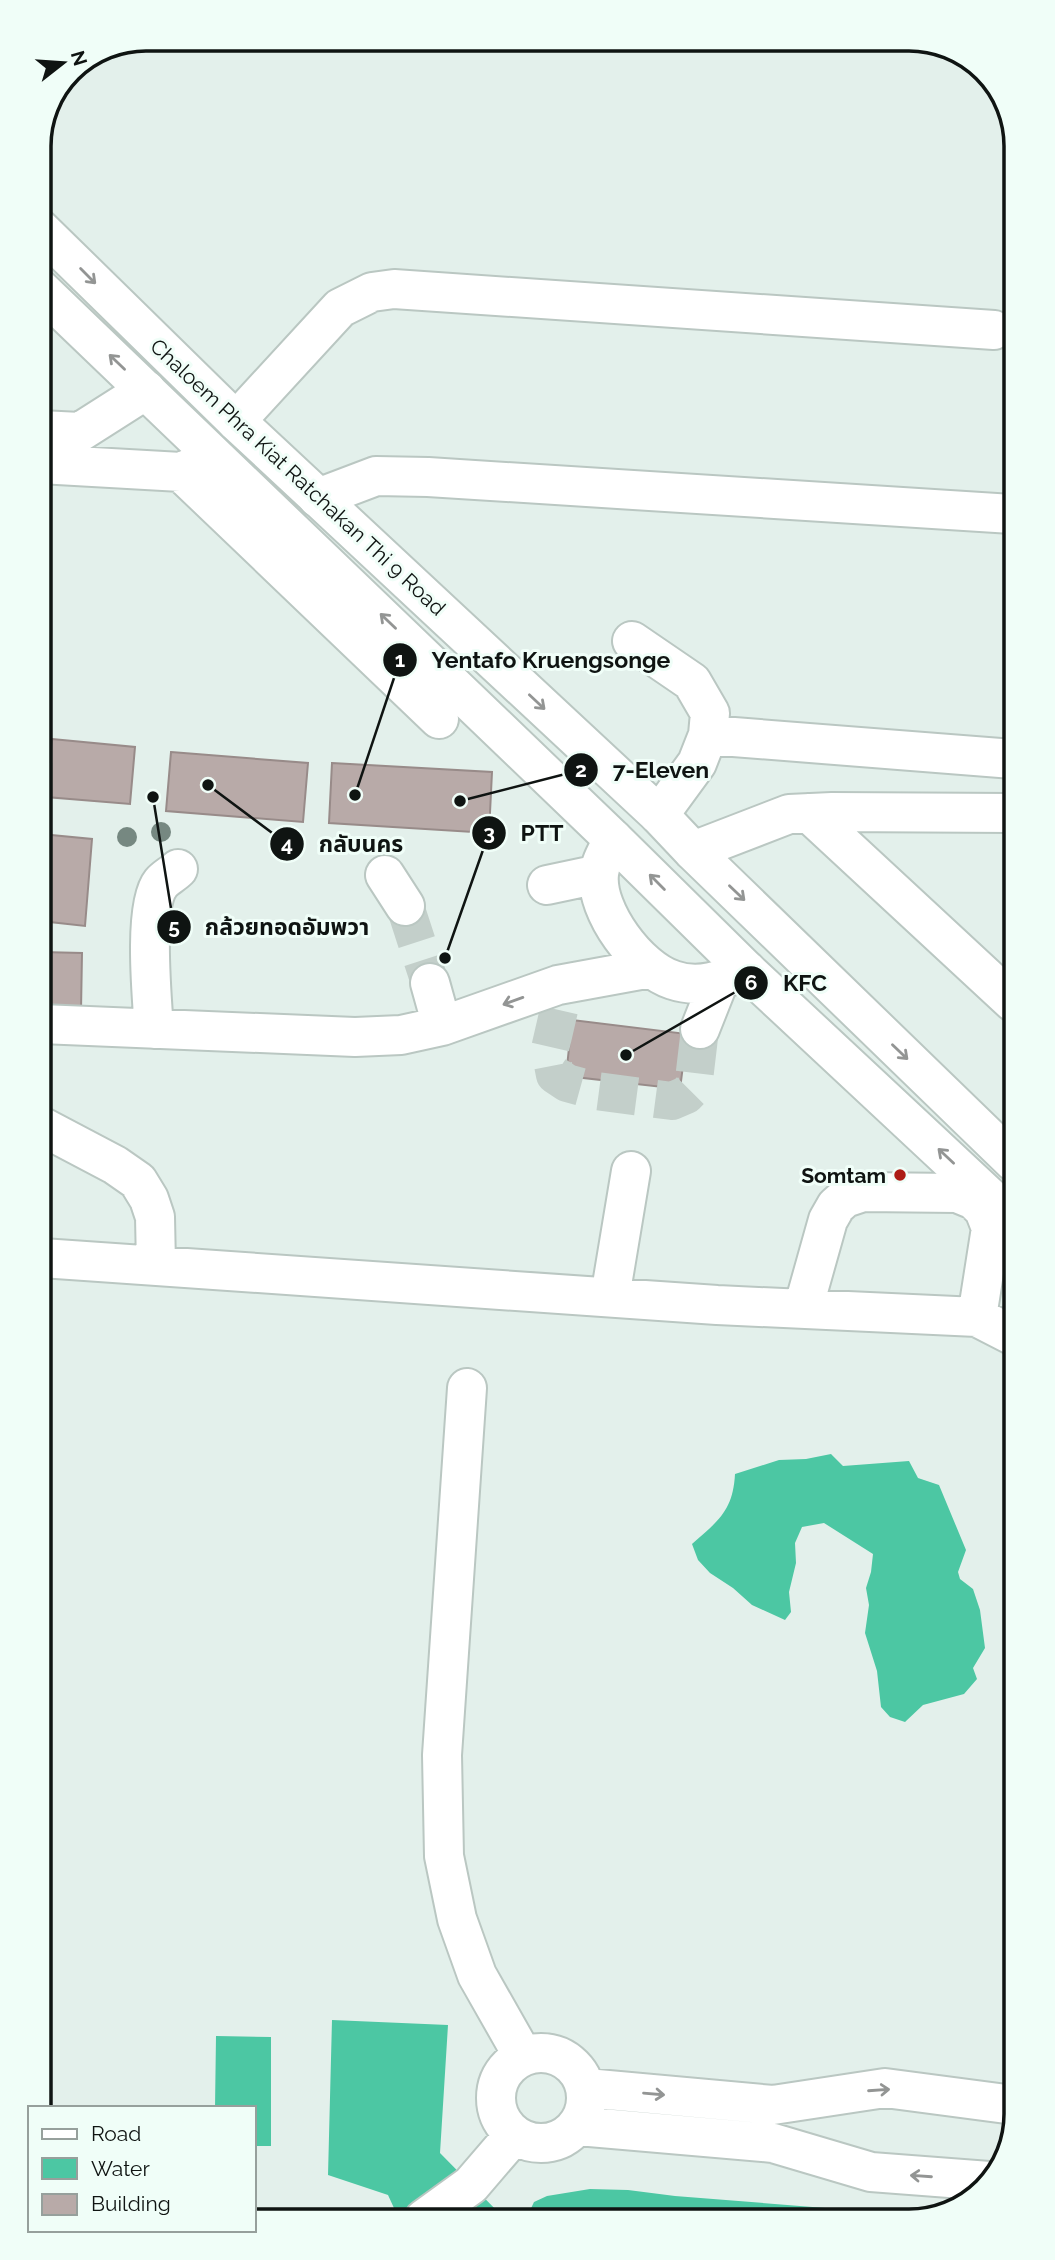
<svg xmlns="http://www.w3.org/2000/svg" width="1055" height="2260" font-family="Raleway,'Noto Sans Thai',sans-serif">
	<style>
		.water { fill: #4cc7a3 }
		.building { fill: #b8aaa8; stroke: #988b89; stroke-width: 2 }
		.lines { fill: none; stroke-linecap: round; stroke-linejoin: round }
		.minor-tunnel { stroke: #c3cfca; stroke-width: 38; stroke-dasharray: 38 19; stroke-linecap: butt }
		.minor-casing { stroke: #bac7c2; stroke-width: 42 }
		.major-casing { stroke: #bac7c2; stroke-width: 42 }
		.minor { stroke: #fff; stroke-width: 38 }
		.major { stroke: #fff; stroke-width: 38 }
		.tree { fill: #768881 }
		.oneway { stroke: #939594 }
		.poi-dot { fill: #ad1c16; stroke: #f0fef8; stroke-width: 2.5 }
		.labels { text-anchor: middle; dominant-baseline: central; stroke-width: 6; stroke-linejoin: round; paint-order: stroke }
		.street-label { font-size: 21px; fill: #0f1412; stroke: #f0fef8 }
		.poi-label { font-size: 21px; font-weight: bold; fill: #0f1412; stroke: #f0fef8; text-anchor: end }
		.rim { fill: none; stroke: #0f1412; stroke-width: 3.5 }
		.leader { fill: none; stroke: #0f1412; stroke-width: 2.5 }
		.callout-dot { fill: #0f1412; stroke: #f0fef8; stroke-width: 2.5 }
		.mark-label { font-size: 21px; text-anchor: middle; font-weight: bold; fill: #fff }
		.callout-label { font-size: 23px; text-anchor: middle; font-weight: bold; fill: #0f1412; stroke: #f0fef8; stroke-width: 6; stroke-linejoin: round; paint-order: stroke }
	</style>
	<rect width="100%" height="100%" fill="#e3f0eb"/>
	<path class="water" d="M831 1454 843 1466 909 1461 918 1478 939 1485 966 1550 958 1572 960 1579 973 1589 980 1610 985 1648 973 1668 977 1679 964 1694 923 1705 905 1722 890 1717 881 1707 877 1671 865 1633 869 1605 866 1588 871 1572 873 1554 824 1523 802 1527 795 1543 796 1563 789 1592 791 1612 785 1620 752 1605 733 1588 710 1573 698 1560 692 1544C718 1521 733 1511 735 1474L779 1460 806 1459Z
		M332 2020 448 2025 440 2153 505 2219H399L388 2195 328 2175Z
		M216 2036 271 2037V2146H254V2108H215Z
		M590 2189 628 2190 675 2196 926 2216 526 2219 534 2202 547 2196Z"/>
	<path class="building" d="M52 739 135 747 130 804 46 797Z
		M171 752 308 763 303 822 166 811Z
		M332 763 492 772 489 833 329 823Z
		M41 834 92 839 85 926 41 921Z
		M41 952 82 953 81 1011 41 1010Z
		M572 1020 687 1034 680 1089 566 1076Z"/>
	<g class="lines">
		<path class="minor-tunnel" d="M405 906 430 983
			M559 1010 550 1049 555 1075 567 1083 596 1091 672 1101 686 1095 693 1088 700 1029"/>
		<g class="minor-casing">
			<path id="minor" d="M236 421 340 308 372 292 394 289 994 330
				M40 430 80 432 146 390
				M40 464 181 472 205 461
				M181 472 439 719
				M318 498 376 476 428 477 1012 514
				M632 641 692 682 710 713 708 735 697 763 659 815
				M708 735 1013 759
				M809 813 1013 1002
				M613 839C608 850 600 862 599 874 595 911 638 969 673 980 699 989 722 980 746 970
				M693 851 789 814 832 812 1013 813
				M385 875 405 906
				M547 885 599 874
				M430 983 442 1026
				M41 1024 355 1037 401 1035 442 1026 558 985 651 968
				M154 1029C152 1000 143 905 161 883 165 878 173 874 178 869
				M700 1029 719 981
				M41 1126 115 1165 138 1181 149 1199 155 1217 156 1265
				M42 1258 717 1305 977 1317 1014 1336
				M610 1297 631 1171
				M803 1309 828 1220 836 1206 845 1198 863 1192 957 1193 974 1200 984 1210 991 1228 977 1317
				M467 1388 442 1755 444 1856 457 1919 477 1975 523 2056
				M496 2098a45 45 0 1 1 90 0a45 45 0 1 1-90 0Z
				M586 2088 773 2105 885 2088 1014 2105
				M578 2126 773 2143 871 2172 989 2181
				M424 2219 471 2185 514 2135"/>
		</g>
		<g class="major-casing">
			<path id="major" d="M39 228 236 421 659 815 693 851 1014 1162
				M39 288 613 839 746 970 1014 1220"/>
		</g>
		<use href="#minor" class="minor"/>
		<use href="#major" class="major"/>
	</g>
	<g class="tree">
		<circle cx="161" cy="832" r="10"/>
		<circle cx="127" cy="837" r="10"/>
	</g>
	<defs><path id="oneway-shaft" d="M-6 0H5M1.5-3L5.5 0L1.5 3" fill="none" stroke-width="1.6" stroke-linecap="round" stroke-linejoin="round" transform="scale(1.75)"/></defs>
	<g class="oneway">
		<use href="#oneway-shaft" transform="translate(88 276) rotate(45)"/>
		<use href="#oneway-shaft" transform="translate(117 362) rotate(-136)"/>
		<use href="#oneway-shaft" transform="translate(388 621) rotate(-136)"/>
		<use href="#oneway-shaft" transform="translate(537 702) rotate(43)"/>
		<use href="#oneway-shaft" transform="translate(657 882) rotate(-135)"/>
		<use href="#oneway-shaft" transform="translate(737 893) rotate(44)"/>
		<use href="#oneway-shaft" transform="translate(513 1001) rotate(160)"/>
		<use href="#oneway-shaft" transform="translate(900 1052) rotate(44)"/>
		<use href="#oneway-shaft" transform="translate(946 1156) rotate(-137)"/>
		<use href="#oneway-shaft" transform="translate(879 2090) rotate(-4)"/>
		<use href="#oneway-shaft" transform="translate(654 2094) rotate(5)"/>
		<use href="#oneway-shaft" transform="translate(921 2176) rotate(-176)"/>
	</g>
	<circle class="poi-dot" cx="900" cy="1175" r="7"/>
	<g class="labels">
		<g class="street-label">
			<text transform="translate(298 477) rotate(43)">Chaloem Phra Kiat Ratchakan Thi 9 Road</text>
		</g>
		<g class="poi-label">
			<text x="886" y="1175">Somtam</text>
		</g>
	</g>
	<path d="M0 0H1055V2260H0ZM146 51H909A95 95 0 0 1 1004 146V2114A95 95 0 0 1 909 2209H146A95 95 0 0 1 51 2114V146A95 95 0 0 1 146 51Z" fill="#f0fef8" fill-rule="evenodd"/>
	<path class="rim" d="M146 51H909A95 95 0 0 1 1004 146V2114A95 95 0 0 1 909 2209H146A95 95 0 0 1 51 2114V146A95 95 0 0 1 146 51Z"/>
	<path class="leader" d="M355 795L400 660M460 801L581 770M445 958L489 833M208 785L287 844M153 797L174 927M626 1055L751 983"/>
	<g class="callout-dot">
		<circle cx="355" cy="795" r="7"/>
		<circle cx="460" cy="801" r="7"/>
		<circle cx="445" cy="958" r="7"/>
		<circle cx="208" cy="785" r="7"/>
		<circle cx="153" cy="797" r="7"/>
		<circle cx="626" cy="1055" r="7"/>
		<circle cx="400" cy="660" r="18"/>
		<circle cx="581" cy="770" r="18"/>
		<circle cx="489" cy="833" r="18"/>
		<circle cx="287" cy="844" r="18"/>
		<circle cx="174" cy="927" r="18"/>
		<circle cx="751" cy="983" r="18"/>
	</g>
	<g class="mark-label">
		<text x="400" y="667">1</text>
		<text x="581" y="777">2</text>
		<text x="489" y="840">3</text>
		<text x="287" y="851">4</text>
		<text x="174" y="934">5</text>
		<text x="751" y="990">6</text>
	</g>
	<g class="callout-label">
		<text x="551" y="668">Yentafo Kruengsonge</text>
		<text x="661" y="778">7-Eleven</text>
		<text x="542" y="841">PTT</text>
		<text x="361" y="852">กลับนคร</text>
		<text x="287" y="935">กล้วยทอดอัมพวา</text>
		<text x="805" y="991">KFC</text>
	</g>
	<rect x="28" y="2106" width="228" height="126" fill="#f0fef8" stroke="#96a09c" stroke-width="2"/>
	<rect x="42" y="2129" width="35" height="10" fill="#ffffff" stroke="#96a09c" stroke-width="2"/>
	<text x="91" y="2141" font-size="21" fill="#0f1412">Road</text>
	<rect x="42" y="2158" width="35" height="21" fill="#4cc7a3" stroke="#96a09c" stroke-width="2"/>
	<text x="91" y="2176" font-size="21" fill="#0f1412">Water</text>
	<rect x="42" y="2194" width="35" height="21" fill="#b8aaa8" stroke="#96a09c" stroke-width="2"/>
	<text x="91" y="2211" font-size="21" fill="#0f1412">Building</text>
	<g transform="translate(63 63) rotate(73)" stroke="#f0fef8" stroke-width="5" paint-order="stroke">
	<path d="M0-5L12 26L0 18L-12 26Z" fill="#0f1412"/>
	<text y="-10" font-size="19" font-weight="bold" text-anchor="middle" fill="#0f1412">N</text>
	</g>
</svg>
